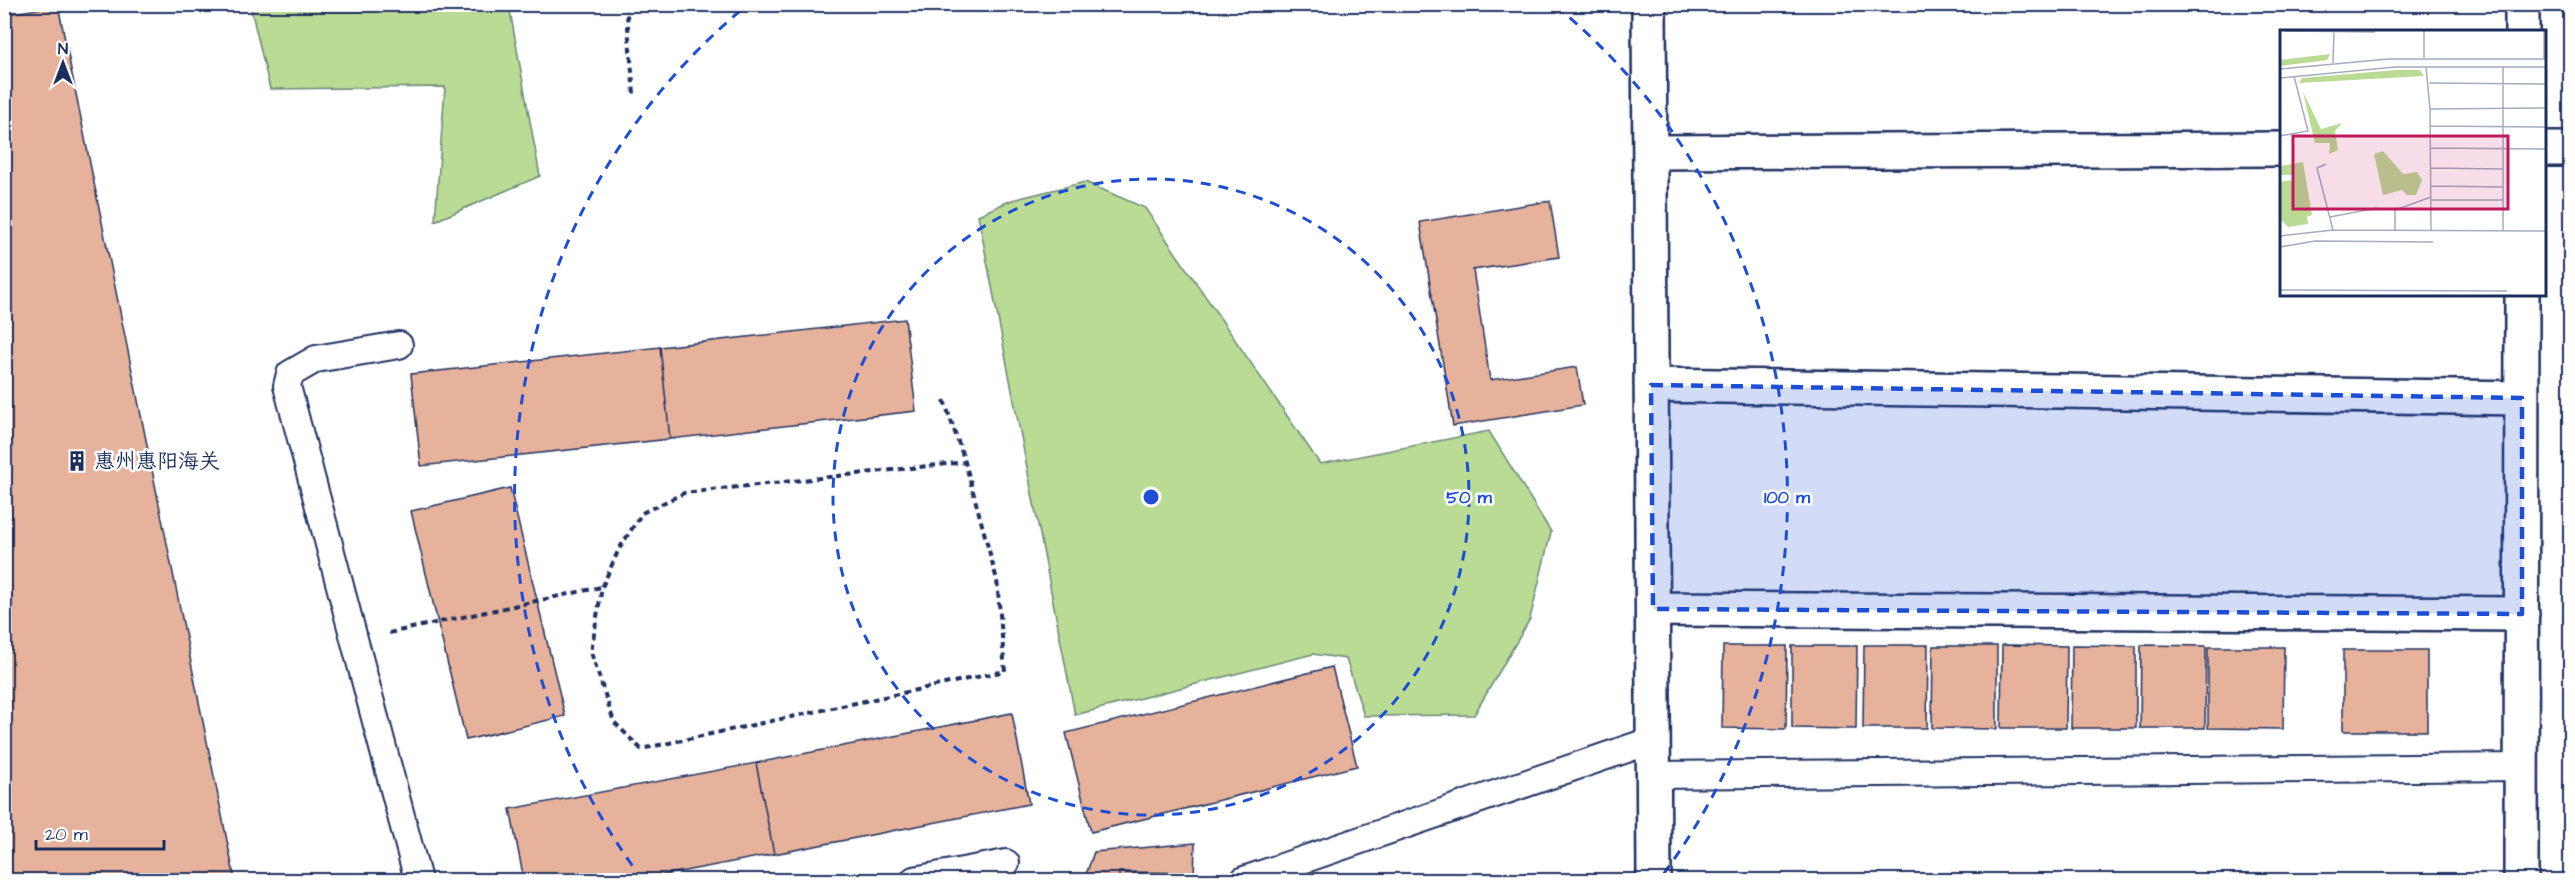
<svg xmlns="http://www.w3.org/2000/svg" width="2575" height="885" font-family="'Architects Daughter','LXGW WenKai TC',sans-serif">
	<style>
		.green { fill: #b9db94; stroke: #6a8579; stroke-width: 1.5 }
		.building { fill: #e7b29b; stroke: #1b2f5e; stroke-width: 1.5 }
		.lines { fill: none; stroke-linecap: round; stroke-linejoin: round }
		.lane-casing { stroke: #1b2f5e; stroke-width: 30 }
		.street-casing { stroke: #1b2f5e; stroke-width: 38 }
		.path { stroke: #1b2f5e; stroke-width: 4; stroke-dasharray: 6 4.5; stroke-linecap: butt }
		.lane { stroke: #fff; stroke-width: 26 }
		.street { stroke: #fff; stroke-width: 33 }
		.marked { fill: #1d4ed8; fill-opacity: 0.2; stroke: #1d4ed8; stroke-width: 4.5; stroke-dasharray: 12 8; stroke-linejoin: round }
		.ring { fill: none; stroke: #1d4ed8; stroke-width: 3; stroke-dasharray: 10 8 }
		.labels { text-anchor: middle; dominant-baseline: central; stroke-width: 5; stroke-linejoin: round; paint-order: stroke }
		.poi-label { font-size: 21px; fill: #1b2f5e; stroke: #fff; text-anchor: start }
		.inset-road { fill: none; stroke: #a4acbf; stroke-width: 1.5 }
		.view { fill: #c2185b; fill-opacity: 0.15; stroke: #c2185b; stroke-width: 3 }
		.inset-edge { fill: none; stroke: #1b2f5e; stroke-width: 3 }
		.centre { fill: #1d4ed8; stroke: #fff; stroke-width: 3 }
		.ring-label { font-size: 18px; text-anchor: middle; font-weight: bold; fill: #1d4ed8; stroke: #fff; stroke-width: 5; stroke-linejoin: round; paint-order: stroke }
	</style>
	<rect width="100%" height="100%" fill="#fff"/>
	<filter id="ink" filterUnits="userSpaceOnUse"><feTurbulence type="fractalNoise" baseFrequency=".0167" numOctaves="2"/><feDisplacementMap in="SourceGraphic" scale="12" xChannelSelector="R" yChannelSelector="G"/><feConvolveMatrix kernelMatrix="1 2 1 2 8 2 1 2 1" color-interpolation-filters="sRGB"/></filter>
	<g filter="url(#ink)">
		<path class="green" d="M250 5H509L540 176 435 221 445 87 270 89Z
			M1085 182 1145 208 1320 464 1489 431 1551 532 1530 619 1474 715 1364 716 1346 659 1313 654 1075 715 978 215 1012 200Z"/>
		<path class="building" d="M58 5 234 875 233 880H4V15Z
			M1550 201 1559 257 1473 270 1490 380 1577 367 1583 405 1453 426 1420 222Z
			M905 319 916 411 670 439 660 347Z
			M660 347 670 439 421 466 411 374Z
			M510 488 565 716 466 740 411 511Z
			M1864 645H1928L1927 728H1863Z
			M2002 645 2067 646 2066 728H2001Z
			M2072 645 2136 646V728H2071Z
			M2141 645 2206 646 2205 728H2140Z
			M1723 646H1787L1786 729 1722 728Z
			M1792 646H1857L1856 729 1792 728Z
			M1933 646H1997V729L1932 728Z
			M2208 647H2284L2283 729 2208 728Z
			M2343 650H2427V731H2343Z
			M1332 667 1357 766 1091 832 1066 733Z
			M1012 713 1029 804 774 854 756 763Z
			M756 763 774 854 638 880H524L510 809Z
			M1195 843 1194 880H1084L1094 852Z
			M1119 872 1185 873V880H1119Z"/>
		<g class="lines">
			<g class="lane-casing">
				<path id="lane" d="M399 345 316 359 290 374 287 386 418 880
					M1653 775 2522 767
					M914 880 1006 863
					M1244 880 1653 740"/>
			</g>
			<g class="street-casing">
				<path id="street" d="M1649 4 1654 880
					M2522 4V32
					M2544 149H2570
					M1650 152 2281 149
					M1651 385 2522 398
					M1653 609 2522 614
					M2521 880 2522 294"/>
			</g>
			<path class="path" d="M626 4 634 94
				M944 400 965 462 997 580 1005 671 641 749 614 722 591 652 602 587 619 549 642 513 684 493 965 462
				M389 633 601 587"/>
			<use href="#lane" class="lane"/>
			<use href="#street" class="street"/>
		</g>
	</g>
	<path class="marked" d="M1651 385 2522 398V614L1653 609Z"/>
	<g class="ring">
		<circle cx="1151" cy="497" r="318"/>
		<path d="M643 880A636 636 0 0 1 746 6M1556 6A636 636 0 0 1 1659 880"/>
	</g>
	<defs>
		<g id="building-bare" transform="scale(1.62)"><path d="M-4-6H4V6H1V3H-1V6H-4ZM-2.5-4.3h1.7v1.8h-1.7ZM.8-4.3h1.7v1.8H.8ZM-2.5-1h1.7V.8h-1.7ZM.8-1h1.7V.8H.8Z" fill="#1b2f5e" stroke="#fff" stroke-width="2.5" paint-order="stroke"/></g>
	</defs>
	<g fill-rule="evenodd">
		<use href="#building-bare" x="77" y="461"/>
	</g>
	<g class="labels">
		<g class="poi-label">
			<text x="94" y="461">惠州惠阳海关</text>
		</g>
	</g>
	<g transform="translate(2280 30)">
		<rect width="266" height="266" fill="#fff"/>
		<path d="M50 24 47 30 0 36V30ZM116 40H140L144 46 19 53 22 48ZM23 62 41 99 62 93 55 101 58 120 49 124 50 113H35ZM103 121 123 144 137 142 142 150 136 165H127L122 160 103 165 94 124ZM23 132 32 185 27 187 28 194 8 197 0 189V152L11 150 13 158 14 152 13 145H0V136Z" fill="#b9db94"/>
		<path class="inset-road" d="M5 1 95 2M144 1V28M264 29V1M53 33 54 2M146 37 150 79 151 201M0 39 108 29H266M0 48 115 37H266M149 53 266 54M150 79 266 78M150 96 266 97M0 106 28 101 14 46M151 118 266 119M46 134 37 138 53 200M151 138 223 139M151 156 223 157M151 170H223M50 187 97 178M115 201V180L151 167M223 201V37M0 206 53 200 266 201M0 217 35 211 153 212M0 260 227 261"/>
		<path class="view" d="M13 106H228V179H13Z"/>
		<rect width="266" height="266" class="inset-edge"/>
	</g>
	<circle cx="1151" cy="497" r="9" class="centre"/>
	<g class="ring-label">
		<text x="1469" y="503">50 m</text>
		<text x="1787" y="503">100 m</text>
	</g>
	<rect width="2575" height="885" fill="none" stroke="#fff" stroke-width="24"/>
	<rect x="12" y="12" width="2551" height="861" fill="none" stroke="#1b2f5e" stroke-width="2" filter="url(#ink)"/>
	<g transform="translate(63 63)" stroke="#ffffff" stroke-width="4.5" paint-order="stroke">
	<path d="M0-4.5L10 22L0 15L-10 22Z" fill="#1b2f5e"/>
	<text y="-9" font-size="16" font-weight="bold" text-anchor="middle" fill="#1b2f5e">N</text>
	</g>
	<path d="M36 840v9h128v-9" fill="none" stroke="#1b2f5e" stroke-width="3"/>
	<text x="45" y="840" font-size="18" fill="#1b2f5e" stroke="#ffffff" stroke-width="4.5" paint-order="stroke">20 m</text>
</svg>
